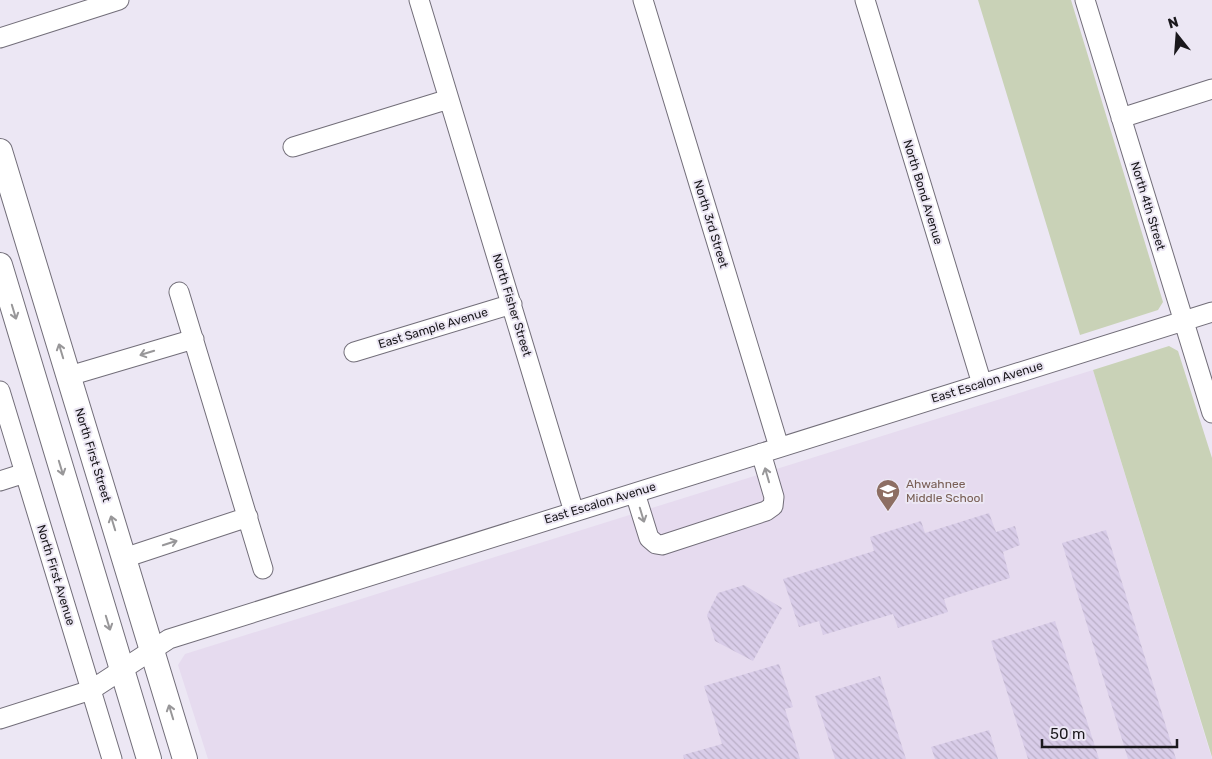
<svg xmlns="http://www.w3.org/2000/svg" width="1212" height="759" font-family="Rubik,sans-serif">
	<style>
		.education { fill: #e6dbef }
		.green { fill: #c9d2b7 }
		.building { fill: url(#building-back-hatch) }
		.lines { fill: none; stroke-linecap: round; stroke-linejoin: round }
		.minor-casing { stroke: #726e79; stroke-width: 21 }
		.major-casing { stroke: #726e79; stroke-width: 26 }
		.minor { stroke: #fff; stroke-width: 19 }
		.major { stroke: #fff; stroke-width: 24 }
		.oneway { stroke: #989799 }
		.labels { text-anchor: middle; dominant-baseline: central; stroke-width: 4; stroke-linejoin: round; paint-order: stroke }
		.street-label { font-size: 12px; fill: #1a181c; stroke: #ece7f4 }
		.education-label { font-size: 12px; fill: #785e54; stroke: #ece7f4; text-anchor: start }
	</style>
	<defs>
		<pattern id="building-back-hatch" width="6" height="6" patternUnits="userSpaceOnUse" patternTransform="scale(1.25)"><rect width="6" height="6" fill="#d9cde9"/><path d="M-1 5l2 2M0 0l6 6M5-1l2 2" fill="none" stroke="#baafc7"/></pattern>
	</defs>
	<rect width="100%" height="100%" fill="#ece7f4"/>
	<path class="education" d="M1093 370 1212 759H208L178 665 185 654Z"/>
	<path class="green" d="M978 0H1071L1163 302 1158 310 1080 335Z
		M1169 346 1178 351 1212 458V757L1093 370Z"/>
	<path class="building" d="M989 513 996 532 1015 526 1020 545 1003 552 1010 578 944 599 948 612 898 628 893 614 823 635 819 621 799 627 783 579 874 551 870 537 921 521 925 533Z
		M1106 530 1176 759H1128L1062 543Z
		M744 585 782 608 753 661 715 641 707 615 718 593Z
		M1055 621 1099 759H1028L991 641Z
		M779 664 793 707 785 709 800 759H684L683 755 722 744 704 686Z
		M880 676 906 759H835L815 696Z
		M989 730 998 759H935L931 747Z"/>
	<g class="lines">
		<g class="minor-casing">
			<path id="minor" d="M419 0 574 512
				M643 0 779 447
				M865 0 982 384
				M1085 0 1212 413
				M0 38 119 0
				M1121 118 1212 89
				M293 147 449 99
				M179 292 263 569
				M354 352 512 304
				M69 376 194 339
				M0 391 112 759
				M0 481 25 473
				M635 493 649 538 656 544 662 545 766 511 773 506 774 497 761 453
				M124 558 248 517
				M0 719 91 690 169 639 1212 312"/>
		</g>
		<g class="major-casing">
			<path id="major" d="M0 151 185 759
				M0 265 149 759"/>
		</g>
		<use href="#minor" class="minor"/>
		<use href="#major" class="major"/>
	</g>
	<defs><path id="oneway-shaft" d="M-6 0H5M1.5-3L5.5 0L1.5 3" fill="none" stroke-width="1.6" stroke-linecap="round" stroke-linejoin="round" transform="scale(1.25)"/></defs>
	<g class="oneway">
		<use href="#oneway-shaft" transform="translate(14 312) rotate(73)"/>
		<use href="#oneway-shaft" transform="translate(61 351) rotate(-107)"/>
		<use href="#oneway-shaft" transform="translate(147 353) rotate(163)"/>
		<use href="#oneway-shaft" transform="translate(61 468) rotate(73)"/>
		<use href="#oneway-shaft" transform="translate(767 475) rotate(-106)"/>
		<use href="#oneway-shaft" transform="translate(642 515) rotate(73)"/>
		<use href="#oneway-shaft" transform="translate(113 523) rotate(-107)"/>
		<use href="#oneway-shaft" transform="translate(170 543) rotate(-18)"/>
		<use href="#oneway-shaft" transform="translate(108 623) rotate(73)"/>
		<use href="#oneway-shaft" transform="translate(171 712) rotate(-107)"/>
	</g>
	<defs>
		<g id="school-pin" transform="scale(1.25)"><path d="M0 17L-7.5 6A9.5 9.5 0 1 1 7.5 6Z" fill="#8d6e63" stroke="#ece7f4"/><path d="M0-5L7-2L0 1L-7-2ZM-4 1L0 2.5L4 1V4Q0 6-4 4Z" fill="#fff"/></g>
	</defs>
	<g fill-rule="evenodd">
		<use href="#school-pin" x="888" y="491"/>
	</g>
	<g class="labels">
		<g class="street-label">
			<text transform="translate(923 192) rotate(73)">North Bond Avenue</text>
			<text transform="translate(1148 206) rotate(73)">North 4th Street</text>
			<text transform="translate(711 224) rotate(73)">North 3rd Street</text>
			<text transform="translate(512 305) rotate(73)">North Fisher Street</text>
			<text transform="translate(433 328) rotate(-17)">East Sample Avenue</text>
			<text transform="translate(987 382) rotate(-17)">East Escalon Avenue</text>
			<text transform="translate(93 455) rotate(73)">North First Street</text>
			<text transform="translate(600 503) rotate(-17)">East Escalon Avenue</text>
			<text transform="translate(56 575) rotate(73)">North First Avenue</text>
		</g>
		<g class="education-label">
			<text x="906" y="484">Ahwahnee<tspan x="906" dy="14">Middle School</tspan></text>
		</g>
	</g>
	<g transform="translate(1177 35) rotate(343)" stroke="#ece7f4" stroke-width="4" paint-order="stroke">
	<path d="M0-4L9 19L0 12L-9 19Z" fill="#1a181c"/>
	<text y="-8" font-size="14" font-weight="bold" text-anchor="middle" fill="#1a181c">N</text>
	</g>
	<path d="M1042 739v8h135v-8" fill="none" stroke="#1a181c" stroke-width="2.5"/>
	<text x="1050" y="739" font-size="15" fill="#1a181c" stroke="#ece7f4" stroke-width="4" paint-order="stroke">50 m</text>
</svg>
